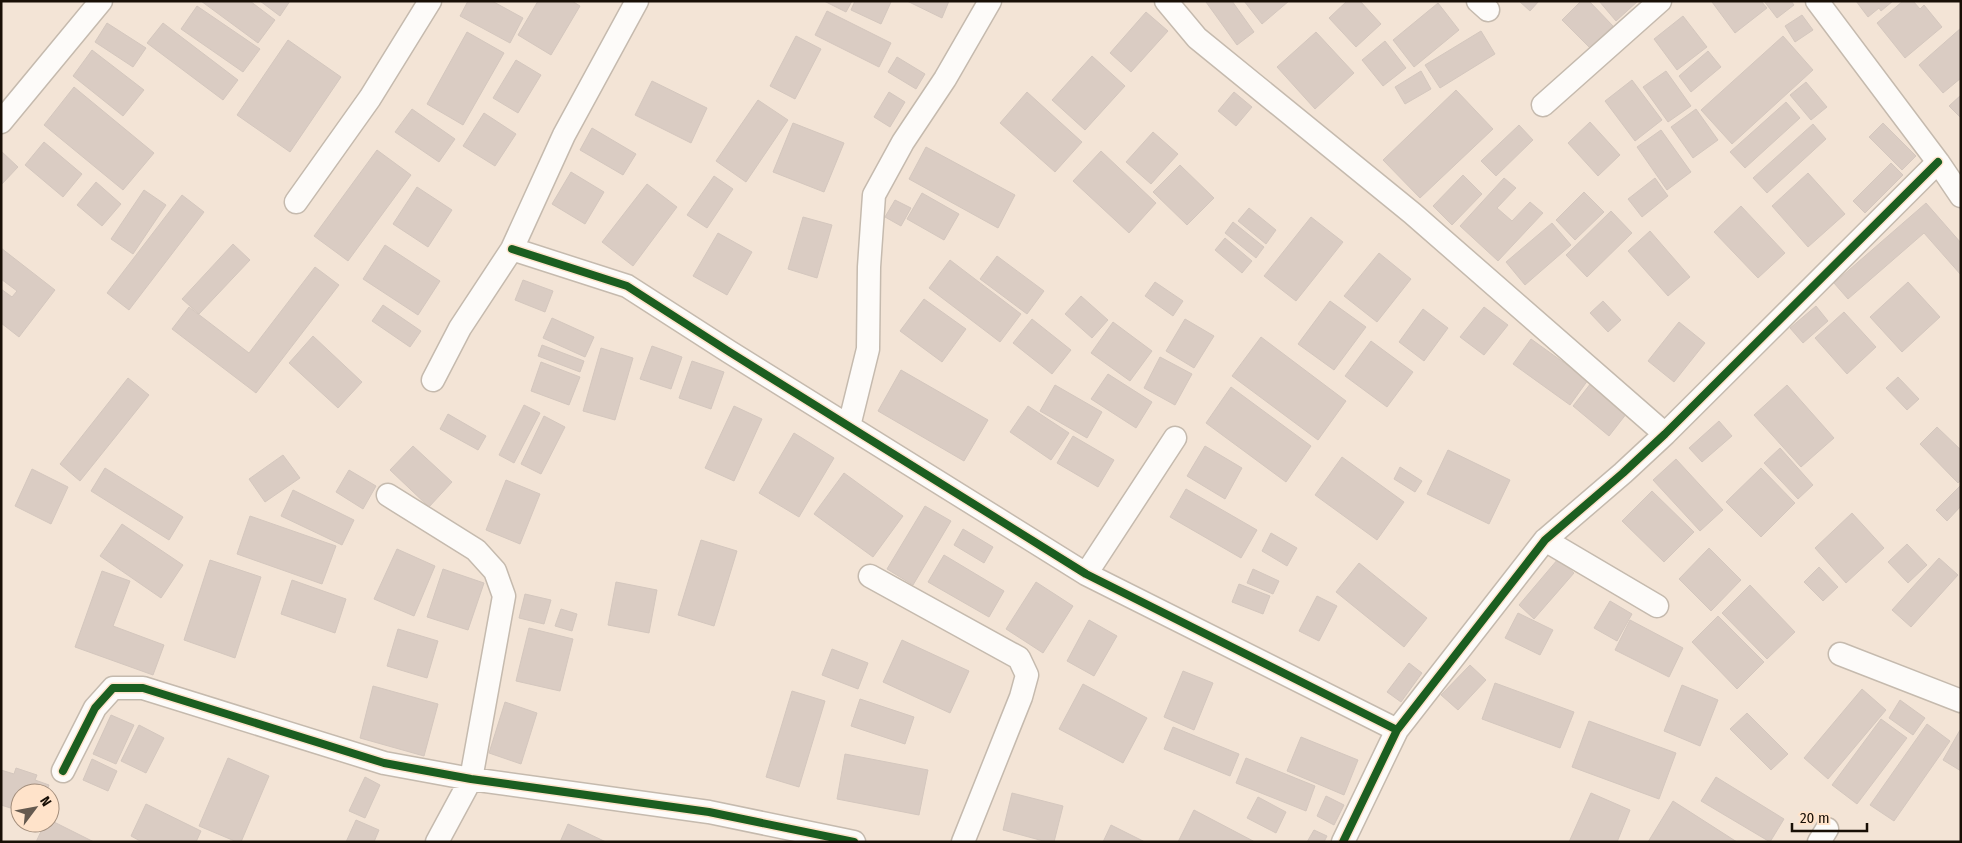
<svg xmlns="http://www.w3.org/2000/svg" width="1962" height="843" font-family="'Fira Sans Condensed',sans-serif">
	<style>
		.building { fill: #daccc3; stroke: #d4c7be }
		.lines { fill: none; stroke-linecap: round; stroke-linejoin: round }
		.minor-casing { stroke: #c5baae; stroke-width: 25 }
		.minor { stroke: #fdfbf9; stroke-width: 22 }
		.cycleway-casing { stroke: #ffe3ca; stroke-width: 11 }
		.cycleway { stroke: #1b5e20; stroke-width: 8 }
	</style>
	<rect width="100%" height="100%" fill="#f3e4d6"/>
	<path class="building" d="M201 1H250L275 20 258 43Z
		M260 1H290L280 16Z
		M468 1H492L523 18 510 43 460 16Z
		M538 1H572L580 6 551 55 518 35Z
		M824 1H852L846 12Z
		M855 1H889L891 2 881 24 851 10Z
		M907 1H949L942 18Z
		M1208 1H1232L1254 32 1237 45 1206 2Z
		M1244 1H1289L1262 24Z
		M1347 1H1360L1381 24 1356 47 1329 18Z
		M1519 1H1539L1530 11Z
		M1581 1H1589L1613 26 1590 48 1562 20Z
		M1599 1H1638L1616 21Z
		M1713 1H1761L1767 8 1735 33 1712 2Z
		M1764 1H1791L1794 5 1777 18Z
		M1856 1H1893L1881 11 1879 8 1868 17Z
		M1903 1H1913L1920 9 1924 5 1942 27 1905 58 1877 23Z
		M1438 3 1459 30 1414 67 1393 40Z
		M197 6 260 49 243 72 181 29Z
		M827 11 891 43 879 67 815 35Z
		M1146 12 1168 31 1131 72 1110 53Z
		M1802 15 1813 30 1795 42 1785 26Z
		M1683 16 1707 47 1677 70 1654 39Z
		M107 23 146 48 133 67 95 42Z
		M163 23 238 80 223 100 147 43Z
		M1961 28V78L1943 93 1919 65Z
		M1481 31 1495 54 1440 88 1425 65Z
		M467 32 504 53 463 125 427 104Z
		M1316 32 1354 73 1315 109 1277 67Z
		M796 36 821 49 795 99 770 86Z
		M1783 36 1813 70 1732 144 1701 110Z
		M288 40 341 77 290 152 237 115Z
		M1385 41 1406 68 1383 86 1362 60Z
		M92 50 144 90 123 116 73 76Z
		M1708 51 1721 67 1691 92 1679 76Z
		M1092 56 1125 86 1085 130 1052 100Z
		M897 57 925 74 916 89 888 72Z
		M516 60 541 75 518 113 493 98Z
		M1421 71 1431 89 1405 104 1395 87Z
		M1666 71 1691 106 1668 122 1643 87Z
		M1632 80 1662 120 1635 141 1605 101Z
		M652 81 707 108 691 143 635 115Z
		M1806 82 1827 107 1811 120 1790 95Z
		M74 87 154 153 123 190 44 125Z
		M1456 90 1493 129 1420 198 1383 160Z
		M889 92 905 102 890 127 874 117Z
		M1027 92 1082 142 1055 172 1000 123Z
		M1234 92 1252 107 1236 126 1218 111Z
		M1961 95V118L1949 106Z
		M758 100 788 120 746 182 716 161Z
		M1786 102 1800 118 1745 168 1730 152Z
		M412 109 455 139 439 162 395 132Z
		M1696 109 1718 140 1693 158 1671 127Z
		M484 113 516 134 495 166 463 146Z
		M1590 122 1620 155 1598 176 1568 143Z
		M793 123 844 143 824 192 773 172Z
		M1883 123 1916 156 1902 170 1869 137Z
		M1813 124 1826 139 1767 193 1753 178Z
		M1519 125 1533 140 1496 176 1481 161Z
		M592 128 636 154 623 175 580 150Z
		M1661 130 1691 172 1667 190 1637 147Z
		M1153 132 1178 154 1151 184 1126 162Z
		M44 142 82 174 63 197 25 165Z
		M926 147 1015 195 998 228 909 179Z
		M377 150 411 175 348 261 314 236Z
		M1 151 18 167 1 185Z
		M1101 151 1156 203 1129 233 1073 181Z
		M1891 163 1903 175 1865 213 1853 201Z
		M1180 165 1214 198 1187 225 1153 192Z
		M571 172 604 192 585 224 552 204Z
		M1808 173 1845 214 1808 247 1772 206Z
		M1463 175 1482 194 1452 225 1433 206Z
		M714 176 733 189 707 228 687 215Z
		M1504 178 1516 188 1497 208 1512 221 1530 202 1543 213 1498 261 1460 226Z
		M1655 178 1668 196 1642 217 1628 199Z
		M96 182 121 204 102 226 77 205Z
		M647 184 677 207 633 266 602 242Z
		M417 187 452 210 428 247 393 224Z
		M144 190 166 205 133 254 111 239Z
		M1584 192 1604 212 1575 240 1556 220Z
		M922 193 959 214 944 240 907 219Z
		M182 195 204 212 129 310 107 293Z
		M895 200 911 208 901 226 885 217Z
		M1926 203 1961 243V275L1924 233 1848 299 1834 283Z
		M1741 206 1785 253 1758 278 1714 232Z
		M1249 208 1276 230 1266 244 1238 221Z
		M1611 211 1632 233 1587 277 1566 255Z
		M803 217 832 225 817 278 788 269Z
		M1311 217 1343 242 1296 301 1264 276Z
		M1233 222 1264 247 1256 258 1225 233Z
		M1552 223 1571 245 1525 285 1506 262Z
		M1650 231 1690 277 1668 296 1628 251Z
		M718 233 752 252 727 295 693 276Z
		M1225 238 1252 261 1242 273 1215 250Z
		M233 244 250 260 199 314 182 299Z
		M385 245 440 281 418 315 363 279Z
		M1 248 55 290 19 337 1 323V289L12 297 17 291 1 279Z
		M1379 253 1411 279 1377 322 1344 296Z
		M997 256 1044 291 1027 314 980 279Z
		M950 260 1021 314 1000 342 929 288Z
		M315 267 339 285 256 393 172 329 189 307 249 353Z
		M523 280 553 291 545 312 515 300Z
		M1155 282 1183 301 1173 316 1145 296Z
		M1908 282 1940 317 1902 352 1870 317Z
		M1081 296 1108 320 1092 338 1065 314Z
		M924 299 966 329 942 362 900 331Z
		M1330 301 1366 327 1334 370 1298 344Z
		M1603 301 1621 320 1608 332 1590 313Z
		M383 305 421 331 410 347 372 321Z
		M1816 306 1828 321 1803 343 1790 328Z
		M1484 307 1508 325 1484 355 1460 337Z
		M1423 309 1448 328 1424 361 1399 342Z
		M1844 312 1876 347 1847 374 1815 338Z
		M552 318 594 337 585 357 543 338Z
		M1032 319 1071 350 1052 374 1013 343Z
		M1185 319 1214 336 1194 368 1166 351Z
		M1113 322 1152 351 1130 381 1091 353Z
		M1679 322 1705 343 1674 382 1648 361Z
		M313 336 362 382 338 408 289 363Z
		M1261 337 1346 401 1318 440 1232 376Z
		M1531 339 1588 380 1570 405 1513 364Z
		M1371 341 1413 372 1387 407 1345 376Z
		M542 345 584 361 580 372 538 356Z
		M652 346 682 357 671 389 640 379Z
		M601 348 633 358 615 420 583 411Z
		M1160 357 1192 374 1175 405 1144 388Z
		M692 361 724 372 711 409 679 398Z
		M541 362 580 377 569 405 531 391Z
		M901 370 988 420 964 461 878 411Z
		M1108 374 1152 402 1136 428 1091 399Z
		M1898 377 1919 399 1907 410 1886 388Z
		M128 378 149 395 80 481 60 464Z
		M1591 383 1627 413 1609 436 1573 406Z
		M1055 385 1102 412 1087 438 1040 411Z
		M1787 385 1834 438 1801 467 1754 415Z
		M1231 387 1311 446 1286 482 1206 423Z
		M524 405 540 413 514 463 499 455Z
		M734 406 762 419 734 481 705 468Z
		M1028 406 1069 433 1051 460 1010 432Z
		M448 414 486 436 478 450 440 429Z
		M544 416 565 427 541 474 521 464Z
		M1719 421 1732 436 1702 462 1689 448Z
		M1937 427 1961 450V480L1958 483 1920 444Z
		M794 433 834 458 799 517 759 493Z
		M1073 436 1114 460 1098 487 1057 463Z
		M413 446 452 482 429 507 390 470Z
		M1205 446 1242 468 1225 499 1187 476Z
		M1780 448 1813 485 1798 499 1764 463Z
		M1448 450 1510 480 1489 524 1427 494Z
		M283 455 300 478 265 502 249 479Z
		M1342 457 1404 502 1377 540 1315 495Z
		M1676 459 1723 510 1700 531 1653 480Z
		M1400 467 1422 481 1415 492 1394 479Z
		M105 468 183 517 169 540 91 491Z
		M1761 468 1795 503 1761 537 1726 502Z
		M32 469 68 487 51 524 15 506Z
		M349 470 376 486 363 509 336 492Z
		M844 473 903 516 873 557 814 514Z
		M506 480 540 494 520 544 486 530Z
		M1961 485V506L1947 521 1936 510Z
		M1186 489 1257 530 1241 558 1170 517Z
		M293 490 354 520 342 545 281 516Z
		M1652 491 1694 532 1664 562 1622 521Z
		M925 506 951 521 913 585 887 569Z
		M1852 513 1884 548 1846 583 1815 548Z
		M250 516 336 546 322 584 237 554Z
		M122 524 183 565 161 598 100 556Z
		M963 529 993 547 984 563 954 545Z
		M1271 533 1297 548 1287 566 1262 551Z
		M701 540 737 551 714 626 678 615Z
		M1907 544 1927 565 1908 583 1888 562Z
		M1709 548 1741 580 1711 611 1679 579Z
		M397 549 435 566 414 616 374 599Z
		M944 555 1004 591 989 617 928 582Z
		M1939 558 1958 575 1911 627 1892 610Z
		M1558 559 1574 573 1534 619 1519 605Z
		M210 560 261 577 235 658 184 640Z
		M1359 563 1427 618 1404 647 1336 592Z
		M1819 567 1838 587 1823 601 1804 582Z
		M443 569 484 583 468 630 427 617Z
		M1253 569 1279 581 1273 594 1247 583Z
		M102 571 130 581 113 626 164 645 153 675 75 647Z
		M292 580 346 599 335 633 281 614Z
		M616 582 657 590 649 633 608 625Z
		M1036 582 1073 606 1043 653 1006 629Z
		M1239 584 1270 596 1263 614 1232 602Z
		M1750 585 1795 632 1767 659 1722 613Z
		M525 594 551 600 544 624 519 618Z
		M1317 596 1337 606 1319 641 1299 631Z
		M1610 601 1632 614 1617 641 1594 628Z
		M561 609 577 614 572 631 555 626Z
		M1518 613 1553 630 1540 655 1505 638Z
		M1718 616 1764 662 1737 689 1692 642Z
		M1089 620 1117 636 1094 676 1067 661Z
		M1630 620 1683 648 1669 677 1615 650Z
		M529 628 573 639 560 691 516 681Z
		M398 629 438 641 427 678 387 666Z
		M902 640 969 671 950 713 883 682Z
		M832 649 868 663 858 689 822 675Z
		M1409 663 1422 673 1401 702 1387 692Z
		M1470 665 1486 680 1458 710 1441 695Z
		M1183 671 1213 683 1194 730 1164 717Z
		M1495 683 1574 712 1560 748 1482 719Z
		M1083 684 1147 718 1123 763 1059 729Z
		M1682 685 1718 700 1700 746 1664 731Z
		M373 686 438 704 424 756 360 738Z
		M1862 689 1886 710 1828 779 1804 758Z
		M792 691 825 701 799 787 766 777Z
		M860 699 914 717 905 744 851 726Z
		M1900 700 1925 718 1913 735 1889 718Z
		M505 702 537 713 521 764 489 753Z
		M1747 713 1788 754 1771 770 1730 729Z
		M111 715 134 725 116 764 93 754Z
		M1881 719 1907 738 1857 804 1832 785Z
		M1589 721 1676 753 1659 799 1572 767Z
		M1927 724 1950 741 1894 821 1870 805Z
		M139 725 164 738 146 773 121 761Z
		M1173 727 1239 754 1230 776 1164 749Z
		M1960 730 1961 731V771L1943 760Z
		M1301 737 1358 760 1344 795 1287 771Z
		M845 754 928 770 919 815 837 799Z
		M228 758 269 776 241 842H237L199 826Z
		M1246 758 1315 786 1306 811 1236 783Z
		M92 759 117 771 108 791 83 780Z
		M16 768 37 775 35 780 49 785 46 793H20V811L1 805V770L14 774Z
		M365 777 380 785 365 818 349 811Z
		M1716 777 1784 819 1770 842 1701 801Z
		M1012 793 1063 806 1054 842H1047L1003 830Z
		M1591 793 1630 810 1617 842H1569Z
		M1326 796 1344 805 1334 825 1317 816Z
		M1258 797 1286 812 1276 833 1247 818Z
		M1673 801 1737 842H1648Z
		M146 804 201 831 196 842H142L131 836Z
		M1194 810 1255 842H1178Z
		M50 820 94 842H36L45 823H50Z
		M356 820 379 830 374 842H346Z
		M568 824 606 842H560Z
		M1111 825 1145 842H1103Z
		M1314 830 1327 836 1324 842H1307Z"/>
	<g class="lines">
		<g class="minor-casing">
			<path id="minor" d="M1166 1 1197 38 1412 213 1665 434
				M1478 1 1488 10
				M1817 1 1938 162 1961 196
				M1543 105 1660 1
				M1 122 101 1
				M296 202 370 98 430 1
				M512 249 627 286 728 351 1086 574 1397 730
				M433 380 460 328 512 249 564 135 637 1
				M849 426 868 349 869 267 874 195 903 142 945 79 990 1
				M388 495 476 550 495 571 504 596 471 779 437 842
				M1545 540 1657 606
				M1086 574 1175 438
				M870 576 1019 658 1027 675 1021 697 963 842
				M1840 654 1961 701
				M63 771 95 708 113 688H143L384 763 471 779 709 812 854 842
				M1343 842 1397 730 1545 540 1623 473 1665 434 1938 162
				M1819 842 1827 829"/>
		</g>
		<use href="#minor" class="minor"/>
		<g class="cycleway-casing">
			<path id="cycleway" d="M512 249 627 286 728 351 1086 574 1397 730
				M63 771 95 708 113 688H143L384 763 471 779 709 812 854 842
				M1343 842 1397 730 1545 540 1623 473 1665 434 1938 162"/>
		</g>
		<use href="#cycleway" class="cycleway"/>
	</g>
	<rect width="1962" height="843" fill="none" stroke="#180f06" stroke-width="5"/>
	<g transform="translate(35 808) rotate(58)"><circle r="24" fill="#ffe3ca" stroke="#a38e7c"/>
	<path d="M0-4L9 19L0 12L-9 19Z" fill="#655a4f"/>
	<text y="-8" font-size="14" font-weight="bold" text-anchor="middle" fill="#180f06">N</text>
	</g>
	<path d="M1792 823v8h75v-8" fill="none" stroke="#180f06" stroke-width="2.5"/>
	<text x="1800" y="823" font-size="15" fill="#180f06" stroke="#ffe3ca" stroke-width="4" paint-order="stroke">20 m</text>
</svg>
